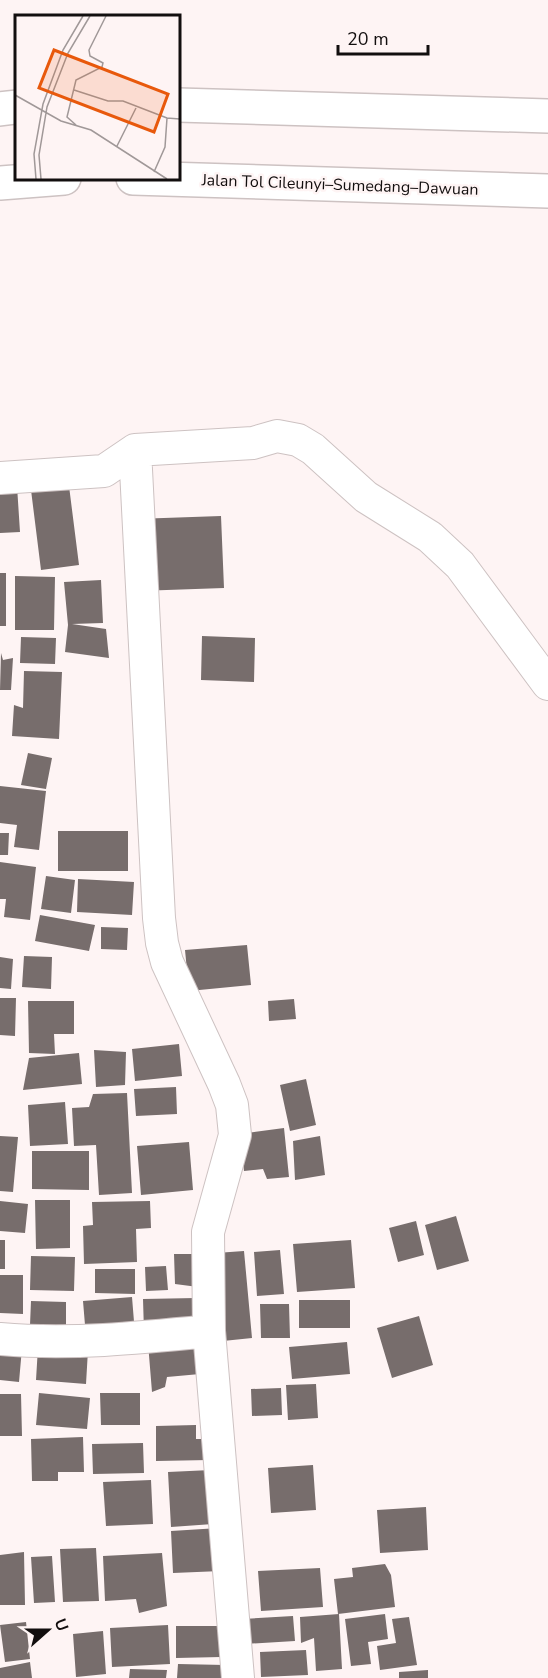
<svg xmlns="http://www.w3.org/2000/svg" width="548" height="1678" font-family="'Nunito Sans',sans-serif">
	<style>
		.building { fill: #776d6c }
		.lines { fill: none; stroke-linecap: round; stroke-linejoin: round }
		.street-casing { stroke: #cdc2c2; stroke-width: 34 }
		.highway-casing { stroke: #cdc2c2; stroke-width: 36 }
		.street { stroke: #fff; stroke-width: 32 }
		.highway { stroke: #fff; stroke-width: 33 }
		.labels { text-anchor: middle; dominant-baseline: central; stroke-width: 5; stroke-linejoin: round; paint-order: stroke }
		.street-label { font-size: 16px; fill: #120e0e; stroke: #fef4f4 }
		.inset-road { fill: none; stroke: #a09898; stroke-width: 1.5 }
		.view { fill: #e8590c; fill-opacity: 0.15; stroke: #e8590c; stroke-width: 3 }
		.inset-edge { fill: none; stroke: #120e0e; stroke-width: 3 }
	</style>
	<rect width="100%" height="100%" fill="#fef4f4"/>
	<path class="building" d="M17 486 20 532 0 533V488Z
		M69 486 79 565 41 570 31 490Z
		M221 516 224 588 138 591 135 519Z
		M0 573H6V626H0Z
		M15 576 55 577 54 630H15Z
		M101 580 103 623 72 624 106 629 109 658 65 652 68 625 64 582Z
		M202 636 255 638 254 682 201 680Z
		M21 637 56 638 55 664 20 663Z
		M1 653 3 660 13 658 11 690H0Z
		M24 671 62 672 59 739 12 736 14 705 23 708Z
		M28 753 52 758 46 789 21 785Z
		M0 786 46 791 39 850 14 847 17 825 0 823Z
		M58 831H128V871H58Z
		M0 833H9L8 855H0Z
		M0 862 36 867 30 920 4 917 6 899H0Z
		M46 876 75 880 71 913 41 909Z
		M78 879 134 882 132 915 77 912Z
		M40 915 95 925 89 951 35 941Z
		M101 927 128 928 127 950 101 949Z
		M247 945 251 985 189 991 185 950Z
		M24 956 52 957 51 989 22 987Z
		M0 957 13 959 11 989 0 988Z
		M0 998H16L15 1036 0 1035Z
		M294 999 296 1019 269 1021 268 1001Z
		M28 1001H74V1034H54L55 1054 29 1053Z
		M179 1044 182 1076 135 1081 132 1049Z
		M94 1050 126 1052 125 1085 96 1087Z
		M79 1053 82 1084 23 1090 29 1058Z
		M306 1079 316 1125 290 1131 280 1085Z
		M176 1087 177 1114 136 1116 134 1089Z
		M127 1093 132 1193 99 1195 96 1145 74 1146 72 1108 89 1107 93 1094Z
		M65 1102 68 1144 30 1146 28 1105Z
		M284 1128 289 1177 267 1179 263 1169 244 1171 240 1134Z
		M0 1136 18 1137 13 1192 0 1191Z
		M320 1136 325 1175 295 1180 293 1141Z
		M189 1142 193 1190 141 1195 137 1146Z
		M32 1151H89V1190L32 1189Z
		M35 1200H70V1248L36 1249Z
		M0 1201 28 1204 25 1233 0 1231Z
		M150 1201 151 1228 136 1229 137 1262 84 1264 83 1226 93 1225 92 1202Z
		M456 1216 469 1261 437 1270 425 1225Z
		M416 1221 424 1255 398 1262 389 1228Z
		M0 1240H5V1269H0Z
		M351 1240 355 1288 297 1292 293 1244Z
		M280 1250 284 1294 257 1296 254 1252Z
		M244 1251 252 1338 223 1341 216 1253Z
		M174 1254H196L198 1287 175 1284Z
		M31 1256 75 1257 74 1291 30 1290Z
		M166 1266 168 1290 146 1291 145 1267Z
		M95 1269H135V1294L95 1293Z
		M0 1275H23V1314L0 1313Z
		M132 1297 135 1334 86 1337 83 1301Z
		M196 1298V1331L144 1332 143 1299Z
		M299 1300H350V1328H299Z
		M31 1301 66 1302V1327L30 1325Z
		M260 1304H289L290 1338H261Z
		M419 1316 433 1365 392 1378 377 1328Z
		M197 1339 200 1374 167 1377 165 1387 152 1392 148 1343Z
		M347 1342 350 1374 292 1379 289 1347Z
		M0 1345 22 1348 19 1382 0 1380Z
		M38 1347 88 1350 86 1384 36 1380Z
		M316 1384 318 1418 288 1420 286 1385Z
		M281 1388 282 1415 252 1416 251 1389Z
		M39 1393 90 1398 87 1429 36 1425Z
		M100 1393H140V1425H101Z
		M0 1394H21L22 1436H0Z
		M196 1425V1439H208L209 1460 156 1461V1426Z
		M83 1437 84 1472H58V1481H32L31 1439Z
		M143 1443 144 1473 93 1474 92 1444Z
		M313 1465 316 1510 271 1513 268 1468Z
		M211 1470 213 1524 171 1527 168 1472Z
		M151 1480 153 1524 106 1526 103 1482Z
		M426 1507 428 1550 380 1553 377 1510Z
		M219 1528 221 1571 173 1573 171 1531Z
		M96 1548 99 1601 63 1602 60 1549Z
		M24 1552 25 1605H0V1555Z
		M162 1553 167 1606 139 1613 136 1599 105 1601 103 1556Z
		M52 1556 55 1602 34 1603 31 1557Z
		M385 1564 391 1575 395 1607 338 1614 334 1579 353 1577 352 1568Z
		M320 1568 323 1607 261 1611 258 1571Z
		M339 1614 342 1669 316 1671 314 1638 301 1643 300 1617Z
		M385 1614 388 1639 368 1642 371 1664 351 1666 345 1619Z
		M293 1616 295 1641 244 1644 243 1619Z
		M409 1617 417 1665 380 1670 377 1646 396 1643 392 1619Z
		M26 1622 30 1659 5 1662 0 1625Z
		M168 1625 170 1664 112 1667 110 1628Z
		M176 1626H221V1657L176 1658Z
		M103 1631 106 1674 76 1677 73 1634Z
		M306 1650 308 1675 261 1677 260 1652Z
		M30 1662 32 1678H0V1668Z
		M178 1664 225 1665 224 1678H177Z
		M130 1669 167 1670 166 1678H129Z
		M428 1670V1678H399V1672Z"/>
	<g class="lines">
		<g class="street-casing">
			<path id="street" d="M135 450 159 918 162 943 167 962 224 1084 232 1105 235 1135 208 1232 209 1331 238 1678
				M0 478 104 471 135 450 253 443 277 436 298 440 313 449 366 497 430 537 460 565 548 684
				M0 1339C70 1345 139 1338 209 1331"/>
		</g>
		<g class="highway-casing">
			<path id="highway" d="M178 105 548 116
				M0 109 16 107
				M133 178 548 191
				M0 183 64 178"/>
		</g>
		<use href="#street" class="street"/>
		<use href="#highway" class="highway"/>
	</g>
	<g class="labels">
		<g class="street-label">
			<text transform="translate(340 185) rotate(2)">Jalan Tol Cileunyi–Sumedang–Dawuan</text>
		</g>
	</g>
	<g transform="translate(15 15)">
		<rect width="165" height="165" fill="#fef4f4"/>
		<path class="inset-road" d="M59 75 93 86H108L152 103M0 80 46 106 76 115 152 164M61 110 52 102 61 65 87 52 88 48 75 41 74 35 91 1M102 131 121 93M139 157 150 132 152 103 165 104M21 164 19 139 28 89 48 35 68 1M26 164 24 140 32 92 53 38 75 1"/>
		<path class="view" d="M39 35 153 79 139 117 24 73Z"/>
		<rect width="165" height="165" class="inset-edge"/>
	</g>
	<g transform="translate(48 1630) rotate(69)" stroke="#fef4f4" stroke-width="4.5" paint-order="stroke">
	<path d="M0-4.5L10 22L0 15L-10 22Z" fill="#120e0e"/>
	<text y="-9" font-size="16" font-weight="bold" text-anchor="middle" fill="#120e0e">U</text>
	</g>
	<path d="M338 45v9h90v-9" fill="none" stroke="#120e0e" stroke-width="3"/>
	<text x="347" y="45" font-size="18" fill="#120e0e" stroke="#fef4f4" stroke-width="4.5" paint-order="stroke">20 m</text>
</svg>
